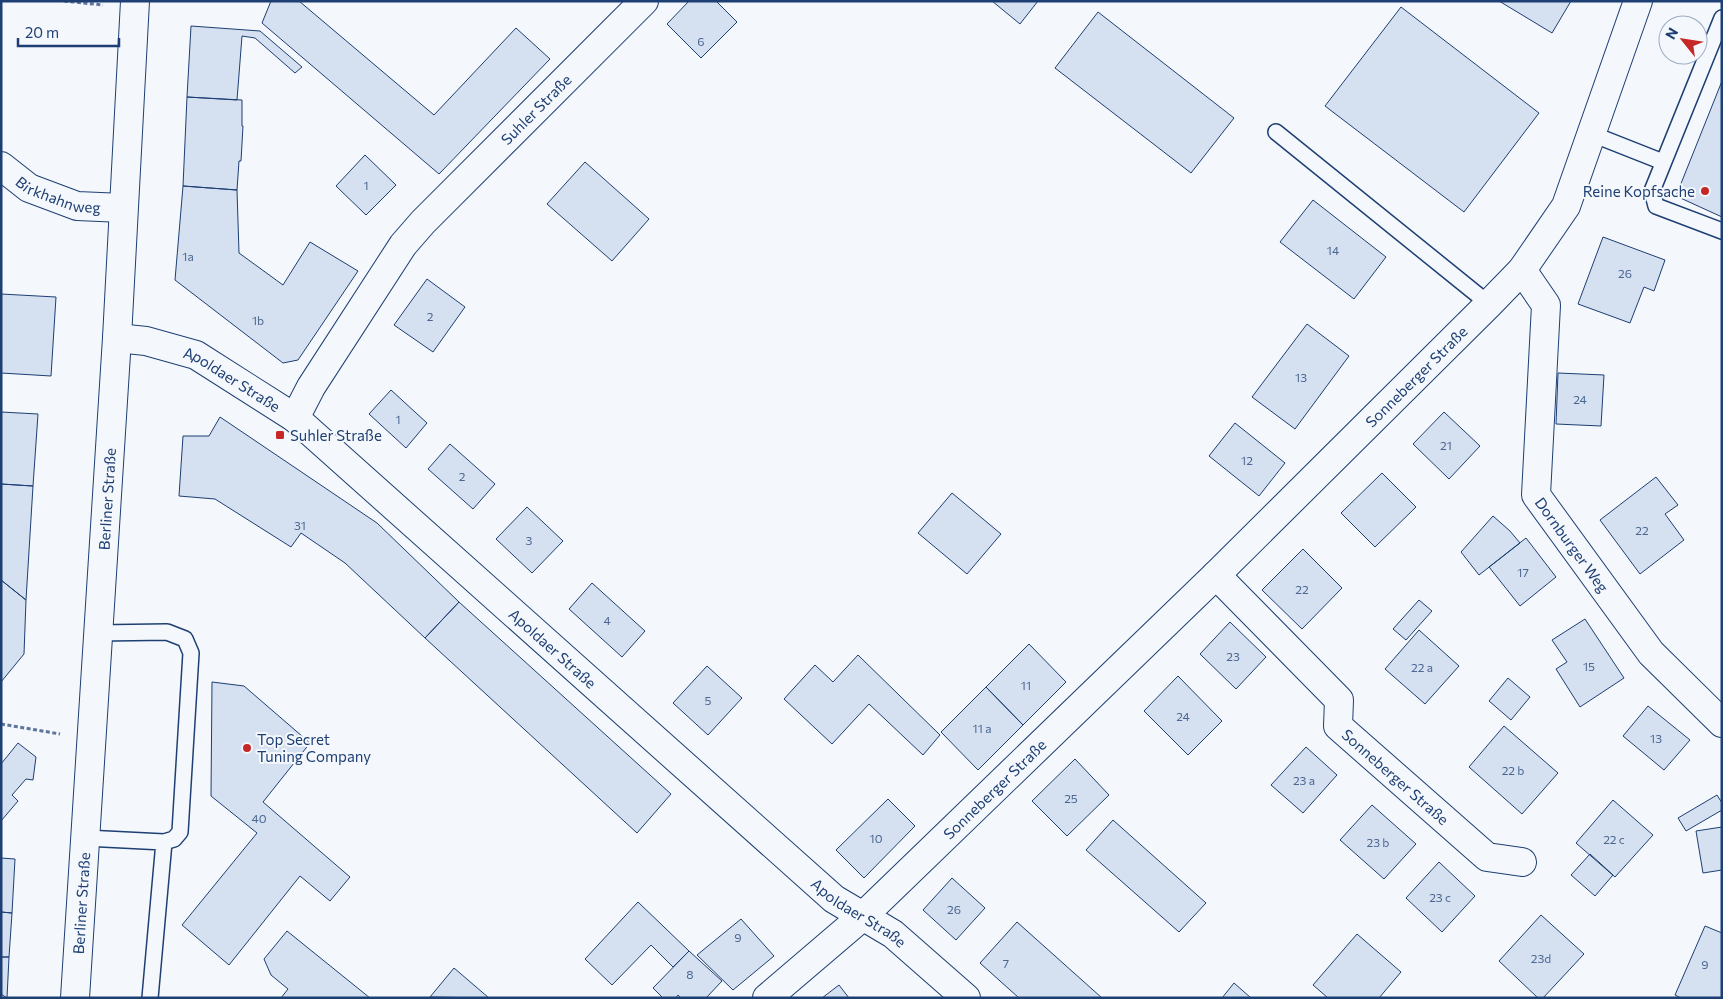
<svg xmlns="http://www.w3.org/2000/svg" width="1723" height="999" font-family="Commissioner,sans-serif">
	<style>
		.building { fill: #d5e0f0; stroke: #1d3f73 }
		.lines { fill: none; stroke-linecap: round; stroke-linejoin: round }
		.lane-casing { stroke: #1d3f73; stroke-width: 18 }
		.street-casing { stroke: #1d3f73; stroke-width: 30 }
		.secondary-casing { stroke: #1d3f73; stroke-width: 30 }
		.path { stroke: #5e769c; stroke-width: 3; stroke-dasharray: 4 2.5; stroke-linecap: butt }
		.lane { stroke: #f4f7fb; stroke-width: 15 }
		.street { stroke: #f4f7fb; stroke-width: 28 }
		.secondary { stroke: #f4f7fb; stroke-width: 28 }
		.poi-dot { fill: #c62828; stroke: #f4f7fb; stroke-width: 2 }
		.labels { text-anchor: middle; dominant-baseline: central; stroke-width: 4; stroke-linejoin: round; paint-order: stroke }
		.number-label { font-size: 12px; fill: #4b6792 }
		.street-label { font-size: 15px; fill: #1d3f73; stroke: #f4f7fb }
		.poi-label { font-size: 15px; fill: #1d3f73; stroke: #f4f7fb; text-anchor: start }
	</style>
	<rect width="100%" height="100%" fill="#f4f7fb"/>
	<path class="building" d="M271 1H299L434 115 516 28 550 59 439 174 262 23Z
		M689 1H716L737 22 701 58 667 24Z
		M992 1H1038L1020 24Z
		M1499 1H1571L1552 33Z
		M1401 7 1539 113 1464 212 1325 106Z
		M1098 12 1234 118 1191 173 1055 68Z
		M191 26 260 31 302 67 295 73 255 38 242 36 237 100 187 97Z
		M1722 81V217L1676 196Z
		M187 97 242 100V126H243L241 161H239L237 190 183 186Z
		M365 155 396 185 366 215 336 186Z
		M585 162 649 219 612 261 547 204Z
		M183 186 237 190 239 253 283 285 310 242 358 271 298 360 283 363 175 280Z
		M1313 200 1386 257 1354 299 1280 242Z
		M1603 237 1665 260 1654 291 1644 287 1630 323 1578 304Z
		M427 279 465 307 433 352 394 325Z
		M1 294 56 297 51 376 1 373Z
		M1307 324 1349 356 1295 429 1252 397Z
		M1558 373 1604 375 1601 426 1556 424Z
		M391 390 427 423 406 448 369 414Z
		M1 412 38 414 33 486 1 484Z
		M1444 412 1480 446 1449 479 1413 444Z
		M220 417 377 523 459 602 425 638 345 563 301 533 291 547 215 499 179 496 183 436H209Z
		M1235 423 1285 463 1259 496 1209 456Z
		M450 444 495 484 473 509 428 469Z
		M1382 473 1416 507 1375 547 1341 513Z
		M1656 477 1678 505 1665 514 1684 540 1640 574 1600 520Z
		M1 484 33 486 26 600 1 580Z
		M952 493 1001 534 967 574 918 533Z
		M527 507 563 541 532 573 496 539Z
		M1493 516 1510 531 1520 543 1479 575 1461 552Z
		M1526 538 1556 577 1520 606 1489 567Z
		M1303 549 1342 588 1302 629 1262 590Z
		M1 580 26 600 24 654 1 682Z
		M592 583 645 631 622 657 569 609Z
		M1419 600 1432 611 1406 640 1393 629Z
		M459 602 671 794 637 833 425 638Z
		M1585 619 1624 678 1580 707 1556 669 1567 662 1552 640Z
		M1230 622 1266 657 1236 689 1200 654Z
		M1419 630 1459 666 1425 704 1385 669Z
		M1029 644 1066 682 1023 725 986 687Z
		M858 655 940 735 923 755 869 704 832 744 784 699 815 665 833 682Z
		M707 666 742 698 708 735 673 703Z
		M1178 676 1222 721 1188 755 1144 711Z
		M1508 678 1530 697 1511 720 1489 701Z
		M212 682 244 686 310 743 263 802 350 877 330 901 300 876 229 965 182 925 257 833 211 796Z
		M986 687 1023 725 978 770 941 732Z
		M1648 706 1690 740 1664 770 1623 736Z
		M1504 726 1558 773 1522 814 1469 767Z
		M18 743 36 757 33 780 26 779 12 795 18 801 1 821V764Z
		M1306 747 1337 775 1303 813 1271 785Z
		M1075 759 1109 795 1067 836 1032 801Z
		M1717 795 1722 803V810L1686 831 1678 818Z
		M888 799 915 826 864 878 836 850Z
		M1613 800 1653 835 1615 877 1576 843Z
		M1372 805 1416 844 1384 879 1340 840Z
		M1113 820 1206 903 1179 932 1086 850Z
		M1722 827V870L1703 873 1696 831Z
		M1590 854 1613 875 1595 896 1571 875Z
		M1 858 15 859 12 913 1 912Z
		M1439 862 1475 896 1442 932 1406 898Z
		M952 878 985 908 956 940 923 910Z
		M638 902 689 951 673 967 651 945 612 985 585 959Z
		M1 912 12 913 9 957H1Z
		M1541 915 1584 954 1543 998H1538L1499 961Z
		M741 919 774 956 733 990 697 955Z
		M1017 922 1102 998H1019L980 963Z
		M1705 926 1722 933V998H1681L1675 995Z
		M287 931 370 998H281L288 989 271 975 264 959Z
		M1357 934 1401 972 1379 998H1328L1313 985Z
		M689 951 722 981 706 998H681L678 995 676 998H663L653 988Z
		M1 957H9L7 998 1 994Z
		M454 968 489 998 430 997Z
		M1234 983 1251 998H1222Z
		M839 985 849 998H822Z"/>
	<g class="lines">
		<g class="lane-casing">
			<path id="lane" d="M1722 18 1652 191 1656 206 1722 231
				M1276 132 1489 304
				M1592 134 1663 162
				M85 838 164 842 174 839 180 832 191 653 185 639 167 632 98 633
				M150 998 164 842"/>
		</g>
		<g class="street-casing">
			<g id="street">
				<path id="s1" d="M1 166 29 188 77 206 123 208"/>
				<path id="s2" d="M1522 270 1546 305 1536 495 1651 653 1722 723"/>
				<path id="s3" d="M117 338 146 341 196 355 295 418 834 899 893 934 966 998"/>
				<path id="s4" d="M295 418 311 387 403 245 423 222 644 1"/>
				<path id="s5" d="M1216 575 1339 700 1338 726 1487 857 1522 862"/>
				<path id="s6" d="M767 998 863 916 1216 575 1489 304 1522 270 1566 206 1638 1"/>
			</g>
		</g>
		<g class="secondary-casing">
			<g id="secondary">
				<path id="s7" d="M75 998 117 338 135 1"/>
			</g>
		</g>
		<path class="path" d="M64 1 103 5
			M1 724 60 734"/>
		<use href="#lane" class="lane"/>
		<use href="#street" class="street"/>
		<use href="#secondary" class="secondary"/>
	</g>
	<g class="poi-dot">
		<circle cx="1705" cy="191" r="5"/>
		<rect x="275" y="430" width="10" height="10" rx="2.5"/>
		<circle cx="247" cy="748" r="5"/>
	</g>
	<g class="labels">
		<g class="number-label">
			<text x="701" y="41">6</text>
			<text x="366" y="185">1</text>
			<text x="1333" y="250">14</text>
			<text x="188" y="256">1a</text>
			<text x="1625" y="273">26</text>
			<text x="430" y="316">2</text>
			<text x="258" y="320">1b</text>
			<text x="1301" y="377">13</text>
			<text x="1580" y="399">24</text>
			<text x="398" y="419">1</text>
			<text x="1446" y="445">21</text>
			<text x="1247" y="460">12</text>
			<text x="462" y="476">2</text>
			<text x="300" y="525">31</text>
			<text x="1642" y="530">22</text>
			<text x="529" y="540">3</text>
			<text x="1523" y="572">17</text>
			<text x="1302" y="589">22</text>
			<text x="607" y="620">4</text>
			<text x="1233" y="656">23</text>
			<text x="1589" y="666">15</text>
			<text x="1422" y="667">22 a</text>
			<text x="1026" y="685">11</text>
			<text x="708" y="700">5</text>
			<text x="1183" y="716">24</text>
			<text x="982" y="728">11 a</text>
			<text x="1656" y="738">13</text>
			<text x="1513" y="770">22 b</text>
			<text x="1304" y="780">23 a</text>
			<text x="1071" y="798">25</text>
			<text x="259" y="818">40</text>
			<text x="876" y="838">10</text>
			<text x="1614" y="839">22 c</text>
			<text x="1378" y="842">23 b</text>
			<text x="1440" y="897">23 c</text>
			<text x="954" y="909">26</text>
			<text x="738" y="937">9</text>
			<text x="1541" y="958">23d</text>
			<text x="1006" y="963">7</text>
			<text x="1705" y="964">9</text>
			<text x="690" y="974">8</text>
		</g>
		<g class="street-label">
			<text stroke="none"><textPath href="#s4" startOffset="394">Suhler Straße</textPath></text>
			<text stroke="none"><textPath href="#s1" startOffset="66">Birkhahnweg</textPath></text>
			<text stroke="none"><textPath href="#s6" startOffset="899">Sonneberger Straße</textPath></text>
			<text stroke="none"><textPath href="#s3" startOffset="124">Apoldaer Straße</textPath></text>
			<text stroke="none"><textPath href="#s7" startOffset="500">Berliner Straße</textPath></text>
			<text stroke="none"><textPath href="#s2" startOffset="294">Dornburger Weg</textPath></text>
			<text stroke="none"><textPath href="#s3" startOffset="544">Apoldaer Straße</textPath></text>
			<text stroke="none"><textPath href="#s5" startOffset="278">Sonneberger Straße</textPath></text>
			<text stroke="none"><textPath href="#s6" startOffset="309">Sonneberger Straße</textPath></text>
			<text stroke="none"><textPath href="#s7" startOffset="95">Berliner Straße</textPath></text>
			<text stroke="none"><textPath href="#s3" startOffset="949">Apoldaer Straße</textPath></text>
		</g>
		<g class="poi-label">
			<text x="1695" y="191" text-anchor="end">Reine Kopfsache</text>
			<text x="290" y="435">Suhler Straße</text>
			<text x="257" y="739">Top Secret<tspan x="257" dy="17">Tuning Company</tspan></text>
		</g>
	</g>
	<rect width="1723" height="999" fill="none" stroke="#1d3f73" stroke-width="5"/>
	<g transform="translate(1683 40) rotate(300)"><circle r="24" fill="#f4f7fb" stroke="#9eadc5"/>
	<path d="M0-4L9 19L0 12L-9 19Z" fill="#c62828"/>
	<text y="-8" font-size="14" font-weight="bold" text-anchor="middle" fill="#1d3f73">N</text>
	</g>
	<path d="M18 38v8h101v-8" fill="none" stroke="#1d3f73" stroke-width="2.5"/>
	<text x="25" y="38" font-size="15" fill="#1d3f73" stroke="#f4f7fb" stroke-width="4" paint-order="stroke">20 m</text>
</svg>
